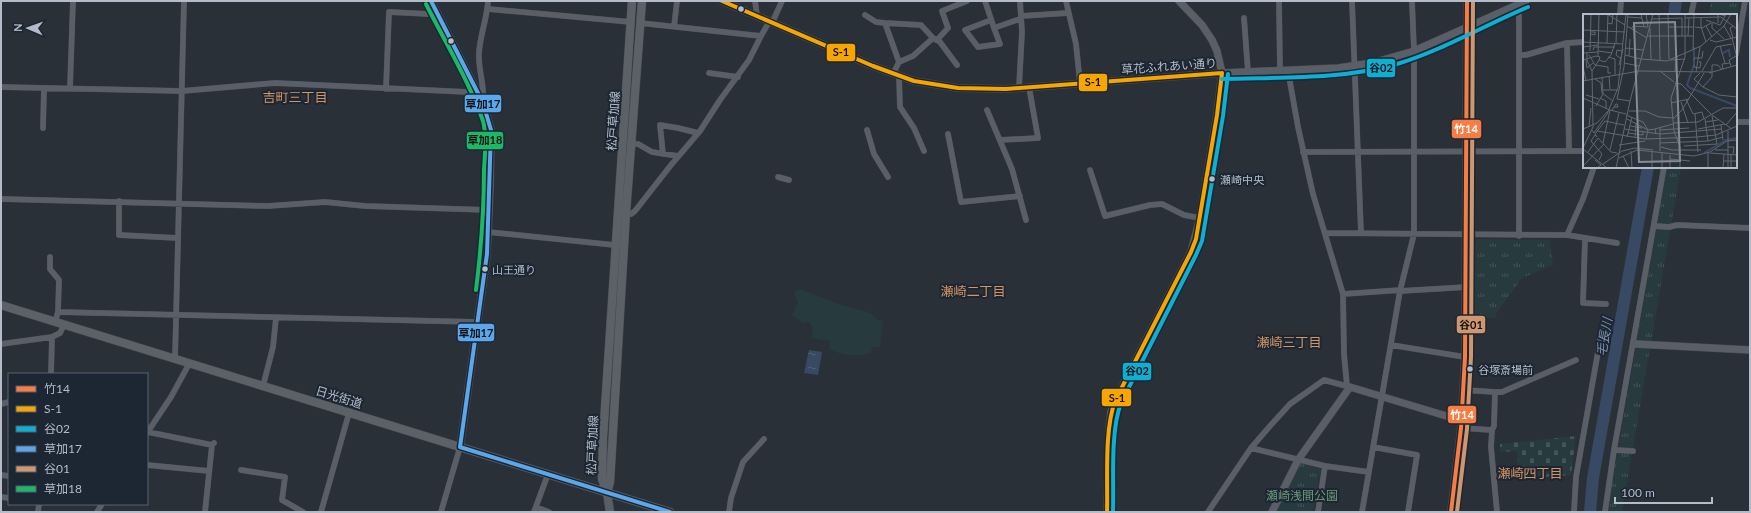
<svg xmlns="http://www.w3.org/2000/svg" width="1751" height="513" font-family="Lato,'Noto Sans JP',sans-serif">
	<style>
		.cemetery { fill: url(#cemetery-stones) }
		.park { fill: url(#park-tufts) }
		.pitch { fill: #273a3e }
		.water { fill: url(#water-ripples) }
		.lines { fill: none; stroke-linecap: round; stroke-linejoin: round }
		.river { stroke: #384963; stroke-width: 12 }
		.minor-casing { stroke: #484c53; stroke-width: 6 }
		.tertiary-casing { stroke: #484c53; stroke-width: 8 }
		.secondary-casing { stroke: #484c53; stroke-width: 9 }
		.primary-casing { stroke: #484c55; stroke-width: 9 }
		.minor { stroke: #5a5e66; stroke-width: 5.5 }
		.tertiary { stroke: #5a5e66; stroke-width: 7 }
		.secondary { stroke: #595d64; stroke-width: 8 }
		.primary { stroke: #5c6168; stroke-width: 8 }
		.bus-1-casing { stroke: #1d2633; stroke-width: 7 }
		.bus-2-casing { stroke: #1d2633; stroke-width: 7 }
		.bus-3-casing { stroke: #1d2633; stroke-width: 7 }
		.bus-4-casing { stroke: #1d2633; stroke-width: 7 }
		.bus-5-casing { stroke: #1d2633; stroke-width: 7 }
		.bus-6-casing { stroke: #1d2633; stroke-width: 7 }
		.bus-1 { stroke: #f77d43; stroke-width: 4 }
		.bus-2 { stroke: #f7a600; stroke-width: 4 }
		.bus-3 { stroke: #0dafd3; stroke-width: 4 }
		.bus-4 { stroke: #5aa8eb; stroke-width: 4 }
		.bus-5 { stroke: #cd976f; stroke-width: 4 }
		.bus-6 { stroke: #1ab867; stroke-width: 4 }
		.bus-dot { fill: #b4bcc9; stroke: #1d2633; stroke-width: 1.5 }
		.labels { text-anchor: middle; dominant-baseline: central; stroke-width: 4; stroke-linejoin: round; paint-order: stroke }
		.bus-label { font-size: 11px; fill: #b4bcc9; stroke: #1d2633; text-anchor: start }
		.street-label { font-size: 12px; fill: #b4bcc9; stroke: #1d2633 }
		.park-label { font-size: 12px; fill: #6b9a76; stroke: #1d2633 }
		.neighbourhood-label { font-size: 13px; fill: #d59563; stroke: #1d2633 }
		.water-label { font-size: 13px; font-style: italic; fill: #7c92b1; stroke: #1d2633 }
		.inset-river { fill: none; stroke: #384963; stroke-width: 2 }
		.inset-road { fill: none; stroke: #616872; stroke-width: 1 }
		.view { fill: #848b96; fill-opacity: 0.15; stroke: #848b96; stroke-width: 2 }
		.inset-edge { fill: none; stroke: #b4bcc9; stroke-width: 2 }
		.line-badge { stroke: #1d2633; stroke-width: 1.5 }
		.badge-label { font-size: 11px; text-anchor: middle; font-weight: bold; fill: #fff }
		.pale-badge-label { font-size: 11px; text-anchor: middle; font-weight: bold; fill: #111 }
	</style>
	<defs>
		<pattern id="cemetery-stones" width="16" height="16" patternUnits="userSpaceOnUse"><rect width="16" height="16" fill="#273a3e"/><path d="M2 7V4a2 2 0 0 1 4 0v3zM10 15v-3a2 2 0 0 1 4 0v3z" fill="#445559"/></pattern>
		<pattern id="park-tufts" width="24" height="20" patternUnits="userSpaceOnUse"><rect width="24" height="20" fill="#273a3e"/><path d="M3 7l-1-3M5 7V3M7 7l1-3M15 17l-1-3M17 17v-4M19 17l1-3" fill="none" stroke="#445559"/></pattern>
		<pattern id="water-ripples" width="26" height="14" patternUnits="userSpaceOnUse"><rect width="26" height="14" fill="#384963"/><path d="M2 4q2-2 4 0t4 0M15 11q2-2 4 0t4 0" fill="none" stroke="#526178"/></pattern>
	</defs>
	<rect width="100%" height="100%" fill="#2a3038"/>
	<path class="cemetery" d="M1576 436 1571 475 1519 479 1517 451 1500 452V444Z"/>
	<path class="park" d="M1711 1H1739L1738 20 1736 19V15H1709Z
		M1667 167H1681L1622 512H1609L1610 496Z
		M1478 239 1550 240 1553 265 1522 278 1497 312 1495 318 1473 317 1474 243Z
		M1300 463 1321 469 1313 512H1277Z"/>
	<path class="pitch" d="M800 289 838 304 871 313 878 320H883L880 347H872L871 353C859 357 839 356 829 348L830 341 812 338 813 329 809 322 803 323 792 315 798 302 794 292Z"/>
	<path class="water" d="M809 350 822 352 818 375 804 373Z"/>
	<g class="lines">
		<path class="river" d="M1674 15 1676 1
			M1590 512 1593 478 1648 167"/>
		<g class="minor-casing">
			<path id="minor" d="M755 1 757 16
				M985 1 994 28 1020 19
				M1066 1 1076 44 1080 83
				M1279 1 1280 71
				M1352 1 1361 233
				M1519 2V236
				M488 9 631 22
				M865 15 876 22 885 23 899 62
				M1620 15 1621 1
				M1691 15 1694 1
				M1021 16 1068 13
				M1244 18 1248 72
				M991 20 965 30 978 47 1000 44 994 28
				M640 23 761 36 769 22
				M772 23 782 1
				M885 23 921 25 933 38 940 42 957 65
				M674 27 677 1
				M937 40 948 28 942 11 967 1
				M1567 43 1569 151
				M1736 54 1745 1
				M1519 55H1526L1567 43 1584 42
				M1288 71 1298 127 1313 194 1343 294
				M709 73 738 77
				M893 74 899 62 913 56 933 38
				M899 76 900 107 914 128 924 151
				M1 87 182 91 275 83 468 92 476 89
				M70 88 73 1
				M1019 88 1022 32 1020 1
				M386 89 389 12 429 14 436 11
				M483 103C485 86 478 70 479 53 480 35 487 19 488 1
				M987 110 1012 169 1026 220
				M1736 122H1750
				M43 128 44 88
				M867 130 874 154 888 177
				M948 134 961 202 1020 196
				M1000 140 1038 138 1029 87
				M631 144H638L652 152 678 156
				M1303 152 1584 151
				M663 154 660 125 678 128 698 133
				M1090 170 1105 216 1150 205 1162 204 1184 215 1200 218
				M778 177 789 180
				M1 199 268 206 325 202 365 206 489 210
				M119 201V235L178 238
				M623 214H631L635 211 671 165 700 131 720 100 749 60 761 36
				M1654 226 1669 227 1677 225 1750 228
				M488 232 624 246
				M1326 233 1567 235 1617 243
				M1567 235 1583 199 1594 167
				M1585 239 1583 303 1606 304
				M50 257V269L59 280 58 312 55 322
				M1400 291 1467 287
				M58 312 478 322
				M1 344 52 337 60 333 64 325
				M1391 345 1465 357
				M175 359 184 1
				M51 374 52 337
				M263 386 273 347 276 318
				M1347 386 1344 354 1343 294 1401 290
				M1495 392H1502L1576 360
				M1 404 9 402
				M1461 428 1492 430 1494 426 1495 392 1464 390
				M1492 430 1491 447 1497 512
				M148 432 212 445
				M147 433 171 397 189 364
				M1373 447 1417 455 1408 512
				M1251 448 1325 466 1369 472
				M1614 450 1633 451
				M147 465 209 471
				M241 470 285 477 282 500 303 512
				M1 475 9 476
				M1 497 9 498
				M536 507 549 512
				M38 512 39 504
				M97 512 102 504
				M205 512 212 445 214 443
				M321 512 349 413
				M441 512 460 447
				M534 512 548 474
				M729 512 731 498 743 462 764 439
				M1208 512 1251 448 1270 426 1290 404 1324 380 1350 387
				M1318 512 1325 466
				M1362 512 1400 291 1414 234V51L1412 1
				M1574 512 1576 477 1602 329
				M1605 512 1614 450 1664 167"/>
		</g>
		<g class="tertiary-casing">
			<path id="tertiary" d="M431 1 483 103 491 130 490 187 487 254 460 447
				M722 1 873 66 914 81 958 88 1006 89 1222 73 1338 68 1372 63 1414 51 1526 1
				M1636 344 1750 350
				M1107 512 1109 429 1111 412 1115 401 1191 252 1200 218 1217 115 1222 73 1217 51 1212 40 1202 25 1179 1
				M1272 512 1298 460 1350 387 1453 418 1462 419
				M1451 512 1461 428 1465 357 1467 1"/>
		</g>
		<g class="secondary-casing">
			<path id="secondary" d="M607 493 610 512"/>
		</g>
		<g class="primary-casing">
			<path id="primary" d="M1 305 670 512
				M607 493 602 479 603 438 632 1
				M607 493 610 482 626 213 642 1"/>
		</g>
		<use href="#minor" class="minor"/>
		<use href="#tertiary" class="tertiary"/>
		<use href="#secondary" class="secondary"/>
		<use href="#primary" class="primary"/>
		<g class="bus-1-casing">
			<path id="bus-1" d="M1451 512 1461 428 1465 357 1467 1"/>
		</g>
		<g class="bus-2-casing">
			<path id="bus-2" d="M722 1 873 66 914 81 958 88 1006 89 1222 73
				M1107 512C1108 480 1104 431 1115 401L1191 252 1196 239 1217 115 1222 73"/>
		</g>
		<g class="bus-3-casing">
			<path id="bus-3" d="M1222 79C1280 77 1341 80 1397 64 1443 50 1485 25 1528 7
				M1113 512C1114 481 1110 432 1121 403L1196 255 1202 241 1223 116 1228 74"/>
		</g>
		<g class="bus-4-casing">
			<path id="bus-4" d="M431 1 483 103 491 130 487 254 460 447
				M460 447 670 512"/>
		</g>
		<g class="bus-5-casing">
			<path id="bus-5" d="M1457 512 1467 429 1471 357 1473 1"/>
		</g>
		<g class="bus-6-casing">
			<path id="bus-6" d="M426 4C444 40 470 83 483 121 487 136 485 154 484 169 484 210 481 250 476 290"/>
		</g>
		<use href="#bus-1" class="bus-1"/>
		<use href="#bus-2" class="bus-2"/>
		<use href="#bus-3" class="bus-3"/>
		<use href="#bus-4" class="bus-4"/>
		<use href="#bus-5" class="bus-5"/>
		<use href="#bus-6" class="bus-6"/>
	</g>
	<g class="bus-dot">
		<circle cx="741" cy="9" r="3.5"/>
		<circle cx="451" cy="41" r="3.5"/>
		<circle cx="1212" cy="179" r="3.5"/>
		<circle cx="485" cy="269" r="3.5"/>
		<circle cx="1470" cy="369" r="3.5"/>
	</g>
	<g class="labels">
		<g class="bus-label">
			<text x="1220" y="179">瀬崎中央</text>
			<text x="492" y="269">山王通り</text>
			<text x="1478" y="369">谷塚斎場前</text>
		</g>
		<g class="street-label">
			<text transform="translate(1169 66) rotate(-4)">草花ふれあい通り</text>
			<text transform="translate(613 121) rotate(-86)">松戸草加線</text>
			<text transform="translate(339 397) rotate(17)">日光街道</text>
			<text transform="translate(592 445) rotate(-88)">松戸草加線</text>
		</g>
		<g class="park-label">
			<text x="1302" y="495">瀬崎浅間公園</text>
		</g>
		<g class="neighbourhood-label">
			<text x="295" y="97">吉町三丁目</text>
			<text x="973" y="291">瀬崎二丁目</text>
			<text x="1289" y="342">瀬崎三丁目</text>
			<text x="1530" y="473">瀬崎四丁目</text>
		</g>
		<g class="water-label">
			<text transform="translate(1604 337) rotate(-80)">毛長川</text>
		</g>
	</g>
	<g transform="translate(1583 14)">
		<rect width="154" height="154" fill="#2a3038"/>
		<path class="inset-river" d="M140 39 146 36 147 43M111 46V33M111 51 104 71 107 74 154 92M121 139 143 126 154 124"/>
		<path class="inset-road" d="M24 0 42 11M45 0 41 53 34 85 47 87M58 0 61 13M63 0 65 13M76 0 77 47M85 0 86 45M45 3 59 4M118 3V13L123 28M102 4 138 3 154 15M69 5 99 4V22M123 6 137 11 143 0M25 9 29 10 30 0M129 9V14L141 25M135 9V0L143 2M44 12 64 24M123 12 129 23M141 12 148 24M85 13H111M112 13 119 14 128 9M67 14 68 46M48 15 50 12 65 13M0 16 42 18M7 20 12 21V18H7M64 22H111M105 22 106 4M149 24 154 44M150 24 147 14 151 12M127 26 133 28 154 23M0 28 40 30M24 29 25 0M33 29 34 0M137 32 142 49M0 33 15 31M42 34 60 36M110 35 111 0M10 36 11 33H32M7 37 8 0M15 37 29 39M0 39 15 38M4 39V46L9 57M6 41 12 51 25 53V59H28M28 41 32 29M42 41 58 45 84 47 118 32 141 12 148 0M15 42 16 0M46 42 47 25M25 43 32 45V61M37 44 33 41 34 36 39 37M0 46 13 42 17 43 16 46M3 46 4 54 10 49M87 46 102 45M116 48H118L117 54 111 53V44H119L120 37M41 49 56 52M36 51 40 35M129 51H135L139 56M148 52 146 46 153 42M0 53 3 66M140 55 139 50 147 49M77 57 91 68M119 57 133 33 149 30M92 58 93 46M113 58 117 33M117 59 111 65 120 73 136 81 154 83M126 59 154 51M26 62 27 75M12 65 18 69 19 79 30 87M0 67 56 57 128 58M92 69 98 70 129 101M120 73 129 63V51M20 76H35M3 81 16 85M0 84 27 96 43 100M17 84 23 87V94M103 85 110 100 119 98 121 105M98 88 105 109M88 89 106 85M13 92 20 80 19 63M29 96 33 90H34L35 93H31M46 97H62L76 103 91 104 99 96 121 59M112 100 115 138M43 101 60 108 65 116M129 101 149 115M129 102 134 130M44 105 65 116 63 125M122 105 125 127M122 108 135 106M90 109 115 108 140 94H154M138 111 140 126M143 111 154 98M6 112 8 94M47 112 59 114M77 113V137M0 115 14 109 25 97M41 115 77 120 138 115M72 115 90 110M115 115 142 110M9 116 11 119 24 100 35 74 43 0M65 116 72 115 73 120M77 116 106 114M14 117 62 125 114 123 133 121 154 112M145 117V154M45 119 60 121V118M44 123 49 103M15 124 28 138 34 139M52 124 53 109M20 129 27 96M77 129 125 127 140 123M36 131 62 127M101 132 134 130M78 133 89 136H118M145 133H151L150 140M0 134 10 113 9 57 16 46 22 48 28 41M0 135 24 154M27 136 36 99M132 136H145M48 137 49 154M5 138 15 124M79 139V154M127 139 154 141M40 142 46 154M36 144 54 136 111 142 127 138 144 127 154 126M87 145 107 147M12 146 18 151 14 154M16 146 19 140 8 127 12 121 14 123 12 120 22 107 41 111M140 147H154M20 150 39 137 52 134 70 136M0 152 21 130M33 154 47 87 70 0M69 154V138M87 154V141M97 154V133L91 117 88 84 102 43V0M125 154V139M140 154 141 140M148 154V141"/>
		<path class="view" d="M92 8 97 147 56 148 51 9Z"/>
		<rect width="154" height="154" class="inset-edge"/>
	</g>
	<g class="line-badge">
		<rect x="826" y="43" width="30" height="19" rx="4" fill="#f7a600"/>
		<rect x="1366" y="58" width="30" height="20" rx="4" fill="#0dafd3"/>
		<rect x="1078" y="73" width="30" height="19" rx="4" fill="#f7a600"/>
		<rect x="464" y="94" width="38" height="19" rx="4" fill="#5aa8eb"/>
		<rect x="1451" y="119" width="31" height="20" rx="4" fill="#f77d43"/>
		<rect x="466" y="131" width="38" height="19" rx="4" fill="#1ab867"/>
		<rect x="1456" y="315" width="30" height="19" rx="4" fill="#cd976f"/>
		<rect x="457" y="323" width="38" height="19" rx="4" fill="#5aa8eb"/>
		<rect x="1122" y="362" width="30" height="19" rx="4" fill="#0dafd3"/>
		<rect x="1101" y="388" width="31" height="19" rx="4" fill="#f7a600"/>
		<rect x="1447" y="405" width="30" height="19" rx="4" fill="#f77d43"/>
	</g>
	<g class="badge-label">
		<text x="1466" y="133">竹14</text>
		<text x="1462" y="419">竹14</text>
	</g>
	<g class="pale-badge-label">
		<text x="841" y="56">S-1</text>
		<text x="1381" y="72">谷02</text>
		<text x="1093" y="86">S-1</text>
		<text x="483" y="108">草加17</text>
		<text x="485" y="144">草加18</text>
		<text x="1471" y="329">谷01</text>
		<text x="476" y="337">草加17</text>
		<text x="1137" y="375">谷02</text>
		<text x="1117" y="402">S-1</text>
	</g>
	<rect width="1751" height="513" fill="none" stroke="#b4bcc9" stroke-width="4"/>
	<rect x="8" y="373" width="140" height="132" fill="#1d2633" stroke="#59626f"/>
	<rect x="16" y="386" width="20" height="6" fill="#f77d43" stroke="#59626f"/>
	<text x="44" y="393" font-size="12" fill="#b4bcc9">竹14</text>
	<rect x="16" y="406" width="20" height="6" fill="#f7a600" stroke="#59626f"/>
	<text x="44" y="413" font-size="12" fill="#b4bcc9">S-1</text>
	<rect x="16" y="426" width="20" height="6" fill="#0dafd3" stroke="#59626f"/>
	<text x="44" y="433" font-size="12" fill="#b4bcc9">谷02</text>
	<rect x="16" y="446" width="20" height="6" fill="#5aa8eb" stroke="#59626f"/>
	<text x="44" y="453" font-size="12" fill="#b4bcc9">草加17</text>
	<rect x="16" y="466" width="20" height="6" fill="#cd976f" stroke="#59626f"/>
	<text x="44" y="473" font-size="12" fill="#b4bcc9">谷01</text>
	<rect x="16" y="486" width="20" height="6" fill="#1ab867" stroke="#59626f"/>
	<text x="44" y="493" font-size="12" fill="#b4bcc9">草加18</text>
	<g transform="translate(28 28) rotate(272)" stroke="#1d2633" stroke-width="3" paint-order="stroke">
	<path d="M0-3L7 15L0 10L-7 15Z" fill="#b4bcc9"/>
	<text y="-6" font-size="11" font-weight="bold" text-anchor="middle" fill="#b4bcc9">N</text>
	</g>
	<path d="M1615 497v6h97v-6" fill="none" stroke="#b4bcc9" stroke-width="2"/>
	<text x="1621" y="497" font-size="12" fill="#b4bcc9" stroke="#1d2633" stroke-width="3" paint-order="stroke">100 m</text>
</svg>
